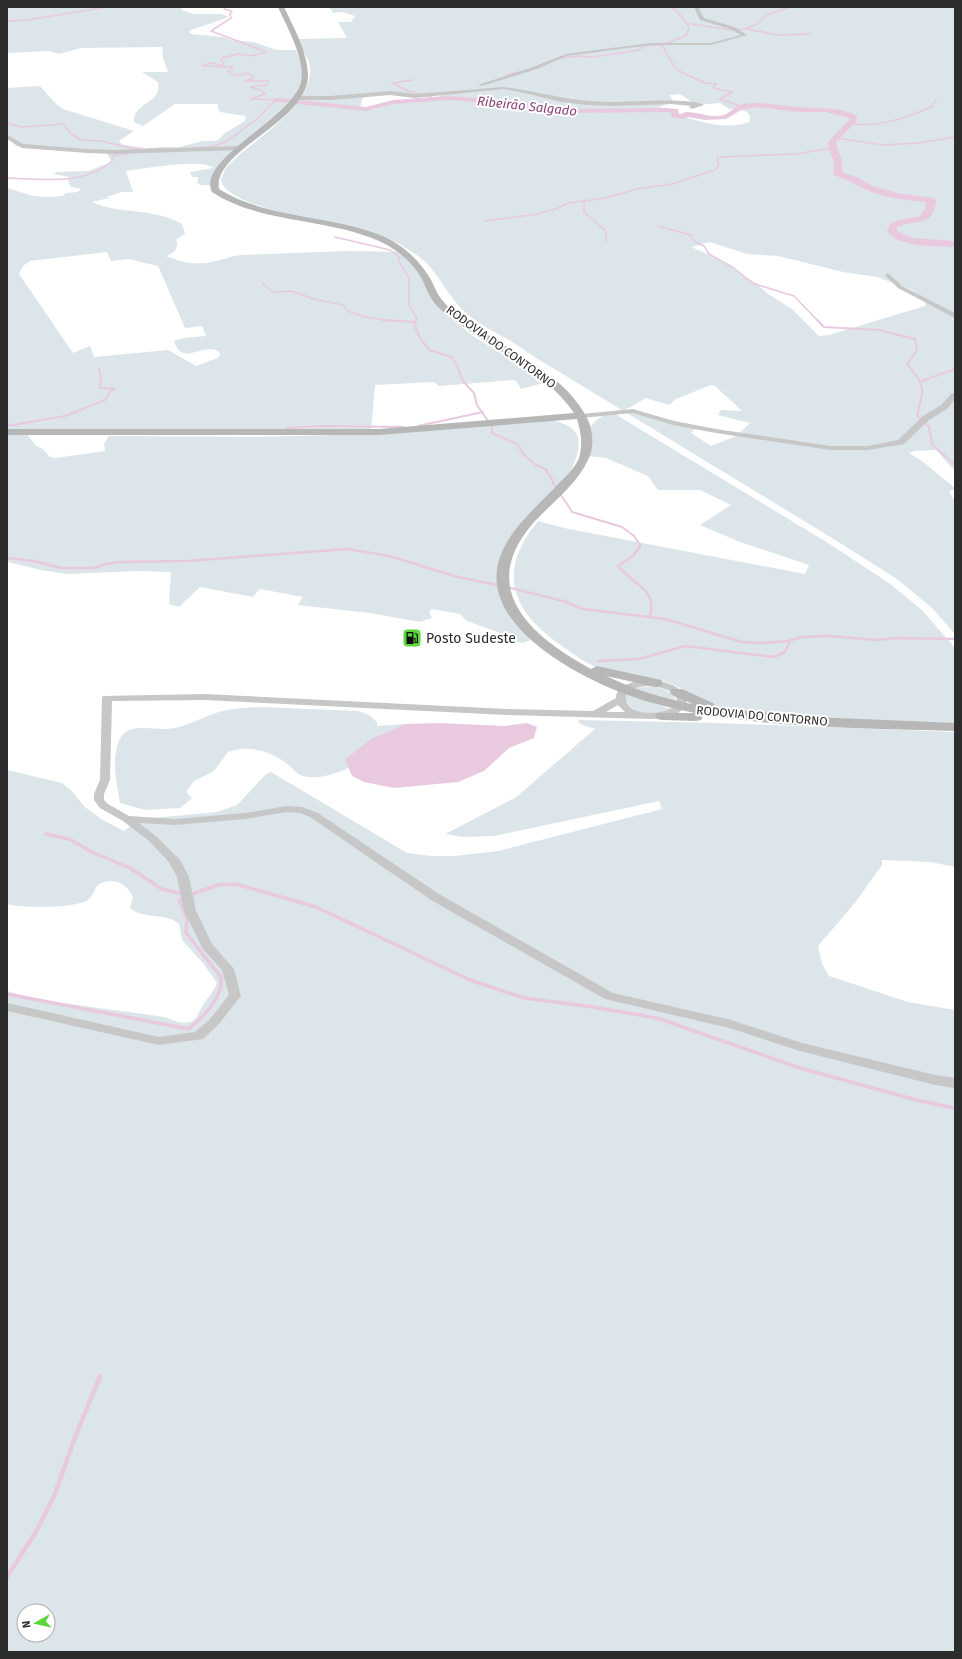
<svg xmlns="http://www.w3.org/2000/svg" width="962" height="1659" font-family="'Fira Sans',sans-serif">
	<style>
		.green { fill: #dce5e9; fill-rule: evenodd }
		.water { fill: #e8c9e0 }
		.lines { fill: none; stroke-linecap: round; stroke-linejoin: round }
		.stream-far4 { stroke: #e8c9e0; stroke-width: 1.5 }
		.stream-far3 { stroke: #e8c9e0; stroke-width: 2 }
		.stream-far2 { stroke: #e8c9e0; stroke-width: 2.5 }
		.stream-far1 { stroke: #e8c9e0; stroke-width: 3.5 }
		.stream { stroke: #e8c9e0; stroke-width: 4.5 }
		.river { fill: #e8c9e0; fill-rule: evenodd }
		.street { fill: #c7c7c7; fill-rule: evenodd }
		.secondary { fill: #b7b7b7; fill-rule: evenodd }
		.labels { text-anchor: middle; dominant-baseline: central; stroke-width: 4; stroke-linejoin: round; paint-order: stroke }
		.far-street-label { font-size: 12px; fill: #2d2d2d; stroke: #fff }
		.far-water-label { font-size: 13px; font-style: italic; fill: #884276; stroke: #fff }
		.poi-label { font-size: 14px; fill: #2d2d2d; stroke: #fff; text-anchor: start }
	</style>
	<rect width="100%" height="100%" fill="#fff"/>
	<path class="green" d="M7 7H179L182 8 181 10 194 14H221L229 17 191 30 189 32 191 34 223 37 232 40 253 42 277 50H296C298 54 301 59 302 64 309 108 245 136 221 165 217 169 216 179 215 185H201L197 183 198 177H192L190 172 213 168C202 158 143 169 126 171L133 192H121L107 197 109 198 92 202C121 215 152 207 182 224L185 233 176 240C180 248 173 254 166 256 185 263 196 266 216 261 225 259 231 256 241 255L349 251 402 252 409 259 440 306 454 321 473 336 547 382 521 389 516 381 512 380 439 386 434 382 375 385 371 430H7V188L33 196 47 197 63 196 66 193 78 192 81 189 71 187 68 181 69 177 54 174 56 172 88 171 112 162 106 152 16 146 7 135V88L40 86 55 103 63 109 134 131 119 141 123 145 146 148 179 147 203 141H214L218 140 225 133 245 121 246 116 220 112 218 109V104H175L143 126 134 122C133 101 162 105 158 82L142 72H168L163 58 162 47 81 48 59 54 49 51 7 53ZM107 252 111 261 129 259 158 266 185 328 202 326 206 336 184 338 174 341C182 367 202 343 218 351L220 354 218 358 196 366 168 350 94 357 90 346 73 353 19 274 23 266 30 261Z
		M329 7H955V469L952 468 936 450 914 451 909 453 922 461 955 488V489L949 491 955 502V634L932 608 897 579 837 541 533 356C524 350 515 343 505 338 489 329 473 321 460 307 449 296 442 281 431 268 418 253 394 240 375 233 345 223 228 211 221 180L225 169C249 141 314 108 310 67 309 58 301 48 297 39L347 38 338 22H351L355 16 343 12 333 13ZM395 94H440L441 96 439 98C426 100 414 100 401 102 385 104 370 114 354 108L361 106 362 99 366 96ZM680 94 696 105 720 103 729 109 746 111 750 116 749 122C725 131 698 121 675 114L673 111 659 107 674 102 669 95ZM710 242 747 254 778 256 843 272 877 277 912 290 926 300 925 306 829 335 819 336 792 309 768 294 757 284 719 259 691 247ZM711 385 715 386 742 411 721 410 718 415 750 423 736 436 711 446 691 433 698 426 625 410 646 398 669 405 676 399Z
		M610 411 828 543 889 583 922 610 955 648V724L795 718 721 708C702 704 687 689 669 683 647 676 623 677 600 669 585 663 572 653 559 644 509 608 498 570 538 521L564 528 805 574 809 565 740 542 700 525 731 505 700 490H658L648 476 606 458 587 456C589 430 584 425 610 412Z
		M545 419C556 421 572 424 577 435 582 445 575 464 569 473 563 480 555 486 550 493 534 513 519 534 503 555L515 619 531 640 523 643 515 642 500 633 467 621 460 614 431 609 429 612 432 618 420 622 370 613 298 605 303 597 260 589 253 597 200 587 179 607 169 604 171 573 169 572 138 571 67 574 41 570 7 562V434H27L36 446 43 449 50 457 55 458 105 451 104 444 109 436 257 437 370 434Z
		M653 686C662 688 673 691 676 700L675 703 632 690 638 688Z
		M627 695 672 709C656 714 632 718 625 697Z
		M261 707 358 711 369 715 377 722V726L405 724 371 739 345 759 349 768C334 774 316 781 300 775 294 772 292 767 286 763 268 750 250 745 228 752L214 771 194 781 186 792 192 798 180 808 162 809 145 810 120 803C117 784 110 756 121 737 130 723 154 730 167 729 185 728 200 718 216 713 231 708 246 708 261 707Z
		M579 720 716 723 955 732V867L931 862 882 860V865L854 904 818 946 822 964 829 976 908 1002 955 1010V1652H7V991L40 1001 55 1002 165 1017C175 1021 190 1028 197 1016 199 1013 201 1008 203 1005 208 997 214 991 217 983L203 963 182 940 179 924C165 912 144 920 130 908L133 897C126 883 114 877 99 884 94 888 94 895 89 899 78 909 22 908 7 904V770L62 783 70 789 85 807 101 819 124 831 136 822 153 818 217 812 237 805 266 774 271 772 407 853 432 856H455L498 851 662 809 659 801 494 836 462 837 445 834 515 798 595 729 585 726 578 722ZM24 1611H48V1635H24Z"/>
	<path class="water" d="M440 723 505 726 527 723 537 727 534 738 509 748 484 771 458 782 394 788 364 782 352 776 345 759 371 739 405 724Z"/>
	<g class="lines">
		<path class="stream-far4" d="M225 7 224 9 232 11 230 14 231 18 211 31 267 52 251 56 238 54 222 58 221 61 224 63 222 65 210 63 203 66 233 67 228 71C234 77 240 76 247 73L253 76V78L245 81H268V84L266 85 250 87 261 90 265 94 251 99 278 100
			M7 21 27 20 107 7
			M686 23 731 30 744 29 755 25 769 14 790 7
			M746 29 779 35 810 34
			M662 45 675 68 679 71 705 83 716 84 713 88 732 92 720 99 743 107
			M561 58 579 56 593 57 639 50 645 46 662 45 687 35 689 27 683 18 672 7
			M506 75 518 72
			M413 80 392 83 408 91 434 98
			M7 123 21 127 64 124 70 133 81 140 101 141 130 148 142 149
			M851 124C880 127 907 118 933 106L936 99
			M835 138 884 145 918 143 955 137
			M192 148 209 147 224 143 257 119 271 104 276 101
			M148 149 172 148
			M7 178C41 179 84 186 112 161V156L132 153
			M584 201V212L606 231V241
			M485 221 537 214 556 209 568 203 606 198 636 189 672 184 715 170 719 165 717 159 718 157 796 154 832 148
			M658 226 691 235 695 242 704 246 709 254 734 268 752 283 794 296 818 321
			M335 237 390 250 400 257 398 259 409 279V306L417 318 416 321
			M263 283 272 292 292 291 314 299 343 305 348 311 365 317 394 321"/>
		<path class="stream-far3" d="M382 320 415 322
			M416 320 414 324 421 340 430 350 451 357 456 363 463 381 474 393 477 405 492 427V433L517 444 524 455 536 465 547 470V473C553 477 552 481 555 487 561 495 567 503 572 512L622 527 634 536 640 545 639 547
			M817 320 824 327 879 330 915 339 917 350 907 364C926 385 924 389 917 415L929 427 932 444 955 465
			M922 381 955 369
			M7 426 65 416 105 400 110 392 115 389 100 388 101 378 99 369
			M418 426 483 412
			M287 428 322 426 403 427"/>
		<path class="stream-far2" d="M640 546 634 555 618 566C632 584 658 589 650 616
			M7 558 34 561 61 568H95L105 564 120 562 187 561 347 549 389 556 458 577 502 586
			M507 587 563 601 583 609 665 619 742 642 763 643 788 641 802 637 828 636 878 640 895 638 955 639
			M598 661 639 659 685 646 774 657 785 652 790 641
			M46 834 49 835"/>
		<path class="stream-far1" d="M46 834 69 839 92 852 130 868 162 889 183 894
			M189 895 218 885 236 884 316 907 470 980 524 998 593 1007 657 1018 800 1068 920 1101 955 1108
			M7 994 189 1029C203 1017 224 997 221 977L186 933 187 918 179 900 184 897"/>
		<path class="stream" d="M7 1577 37 1530 55 1494 74 1440 100 1376"/>
		<path class="river" d="M446 96 492 99 510 103 530 104 561 109 667 108 678 109 679 114C683 114 684 112 687 112 699 112 712 119 724 115 731 112 735 106 743 104 761 101 780 106 798 107 818 109 837 106 856 115L857 121 836 142C838 154 844 159 842 172L859 178 872 186 902 194 934 198 936 200C933 229 917 218 897 227V231L913 238 955 241V247C936 246 901 248 887 232L890 224 896 221 920 216 925 209 926 202C906 200 883 198 865 189 854 184 845 179 834 175L833 173C836 158 830 156 828 142L849 120V118L826 112H800L756 107 743 109 726 119 705 120 688 117 683 119 672 117 671 113 667 112 561 113 530 108 510 107 492 103 446 100 393 104 366 111 278 102 274 100 278 98 366 107 393 100Z"/>
		<path class="street" d="M694 7H698L704 18 734 27 747 35 711 45H651L567 56 537 69 482 86 478 85 533 67 566 54 651 43H711L741 35 730 29 700 20Z
			M504 87C540 92 575 103 613 102 631 102 690 97 704 105L692 109 689 107 691 106 671 104 611 106 587 105 561 102 529 94 504 89 414 98 390 95 331 100H297L294 98 297 96H331L390 91 414 94Z
			M7 135 23 144 87 149 115 150 240 146 243 148 240 150 115 154 87 153 22 148 7 139Z
			M888 273 902 286 955 313V318L898 288 885 275Z
			M952 393H955V399L947 409 929 420 904 444 868 450H830L716 433 673 425 633 413 581 418 577 416 581 414 633 409 674 421 716 429 830 446H868L898 440 923 416 941 405Z
			M646 680C661 681 680 683 687 699 685 716 666 718 651 719L507 715 205 700 112 701 110 780 104 794V800L108 804 129 816 175 819 245 813 287 806 302 807 318 813 439 894 613 993 731 1020 802 1043 935 1075 955 1078V1088L935 1085 800 1051 729 1028 605 999 431 900 310 817 300 813 287 812 245 819 175 825 139 823 157 837 180 860 189 877 196 911 212 944 234 969 241 996 218 1025 203 1039 159 1045 7 1011V1003L159 1037 195 1032 210 1019 229 995 222 970 203 949 184 911 177 877 169 862 149 841 123 821 100 808 94 800V794L100 780 102 698 103 696 205 694 507 709 593 711 616 698C616 685 635 681 646 680ZM646 686C656 686 672 688 677 699L675 706C663 716 623 717 626 695L635 688ZM618 705 625 712H606Z"/>
		<path class="secondary" d="M278 7H284C294 28 308 53 308 76 307 123 212 150 219 189 266 219 334 215 385 237 404 246 419 260 430 278 434 285 437 295 443 301 450 310 461 316 470 323 508 350 563 373 586 416 593 428 595 447 588 460 577 484 553 502 535 521 475 588 530 636 591 669L597 666 661 680 663 683 661 686 656 687 606 676C634 689 663 699 693 704L672 695 670 692 672 689H682L713 703 715 706 714 708 814 717 955 723V731C870 728 782 729 698 713L703 717 701 720 696 721 662 720 657 719 655 716 657 713H695C670 708 646 702 622 693 573 674 477 623 500 557 510 528 538 506 558 484 566 476 575 468 579 458 583 445 581 432 577 419L379 435H7V429H379L574 413C548 374 503 355 465 328 455 321 445 314 437 306 430 298 426 288 422 279 410 258 391 245 369 237 319 218 257 222 212 192 196 159 292 119 301 82 306 60 287 27 278 7Z"/>
	</g>
	<defs>
		<g id="fuel-square" transform="scale(1)"><rect x="-9" y="-9" width="18" height="18" rx="4" fill="#5bd73c" stroke="#fff"/><path d="M-5.5-6h7V0h2V4h1.3V-2.5L3-4.5l.8-.8L6-3V5H2.5V1h-1V6h-7ZM-4.2-4.7v3.2H.2V-4.7Z" fill="#111"/></g>
	</defs>
	<g fill-rule="evenodd">
		<use href="#fuel-square" x="412" y="638"/>
	</g>
	<g class="labels">
		<g class="far-street-label">
			<text transform="translate(501 347) rotate(36)">RODOVIA DO CONTORNO</text>
			<text transform="translate(762 716) rotate(5)">RODOVIA DO CONTORNO</text>
		</g>
		<g class="far-water-label">
			<text transform="translate(527 106) rotate(6)">Ribeirão Salgado</text>
		</g>
		<g class="poi-label">
			<text x="426" y="638">Posto Sudeste</text>
		</g>
	</g>
	<rect width="962" height="1659" fill="none" stroke="#2d2d2d" stroke-width="16"/>
	<g transform="translate(36 1623) rotate(262)"><circle r="19" fill="#ffffff" stroke="#ababab"/>
	<path d="M0-3L7 15L0 10L-7 15Z" fill="#5bd73c"/>
	<text y="-6" font-size="11" font-weight="bold" text-anchor="middle" fill="#2d2d2d">N</text>
	</g>
</svg>
